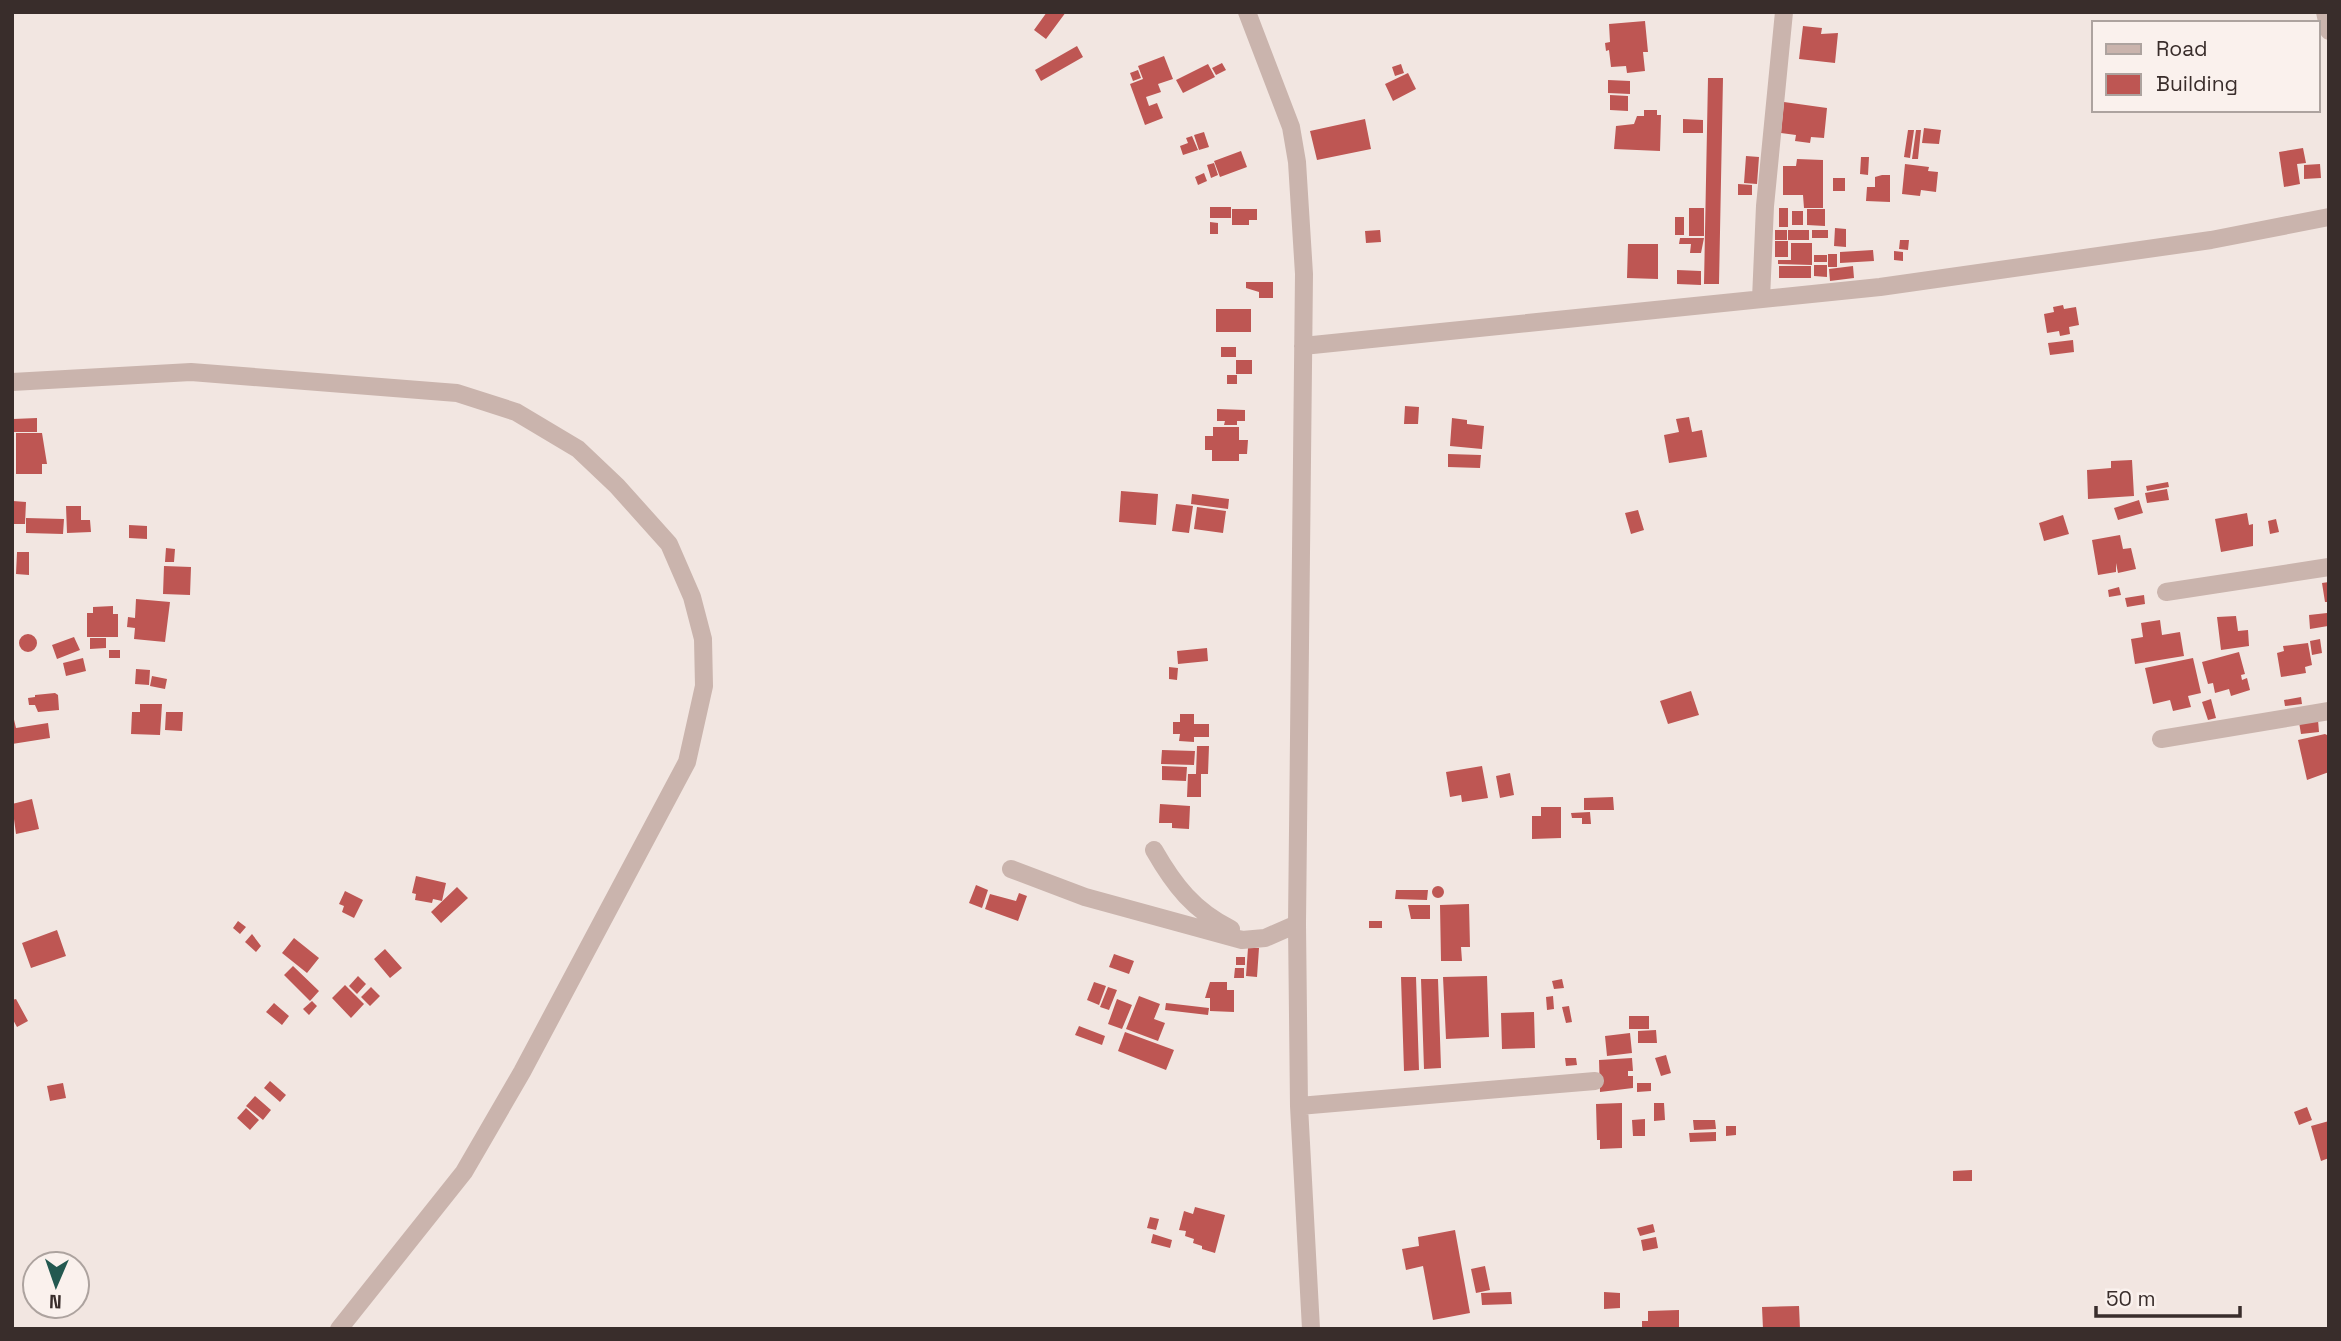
<svg xmlns="http://www.w3.org/2000/svg" width="2341" height="1341" font-family="'Space Grotesk',sans-serif">
	<style>
		.building { fill: #be5653 }
		.lines { fill: none; stroke-linecap: round; stroke-linejoin: round }
		.minor { stroke: #cab4ad; stroke-width: 18 }
	</style>
	<rect width="100%" height="100%" fill="#f2e6e1"/>
	<path class="building" d="M1047 12H1066L1046 39 1034 30Z
		M1645 21 1648 52H1643L1645 71 1627 73 1626 66 1611 67 1609 50 1606 51 1605 43 1610 42 1609 24Z
		M1803 26 1822 28 1821 34 1838 33 1835 63 1799 59Z
		M1077 46 1083 57 1041 81 1035 70Z
		M1164 56 1173 79 1158 84 1161 92 1146 97 1149 106 1157 103 1163 118 1145 125 1130 84 1143 79 1138 66Z
		M1222 63 1226 70 1216 75 1212 68Z
		M1208 64 1215 77 1183 93 1176 80Z
		M1401 64 1404 73 1395 76 1392 67Z
		M1138 70 1141 78 1133 81 1130 73Z
		M1408 73 1416 89 1393 101 1385 84Z
		M1708 78H1723L1719 284H1704Z
		M1608 80 1630 81V94L1608 93Z
		M1610 95 1628 96V111L1610 110Z
		M1784 102 1827 108 1824 138 1811 137 1810 143 1795 141 1796 135 1781 133Z
		M1644 110H1657V115H1661L1660 151 1614 149 1616 126 1634 124 1637 116H1644Z
		M1365 119 1371 149 1317 160 1310 131Z
		M1683 119 1703 120V133H1683Z
		M1924 128 1941 130 1939 144 1922 143Z
		M1908 130H1914L1910 158 1904 157Z
		M1916 130H1921L1918 159H1912Z
		M1204 132 1209 147 1199 150 1194 135Z
		M1192 136 1198 150 1183 155 1180 146 1188 143 1186 138Z
		M2303 148 2306 163 2297 164 2300 184 2284 187 2279 152Z
		M1241 151 1247 167 1220 177 1214 161Z
		M1746 156 1759 157 1757 184 1744 183Z
		M1861 157H1869L1868 175 1860 174Z
		M1797 159 1823 160V208H1804L1803 195H1783V166H1796Z
		M1214 163 1218 175 1211 178 1207 165Z
		M1905 164 1929 167 1928 171 1938 172 1936 192 1921 190 1920 196 1902 194Z
		M2320 164 2321 178 2304 179V165Z
		M1204 173 1207 181 1198 185 1195 177Z
		M1882 175H1890V202L1866 201 1867 187H1875V177Z
		M1833 178H1845V191H1833Z
		M1738 184 1752 185V195H1738Z
		M1210 207H1231V218H1210Z
		M1689 208H1704V236H1689Z
		M1779 208H1788V227H1779Z
		M1232 209H1257V220H1249V225H1232Z
		M1807 209H1825V226L1807 225Z
		M1792 211H1803V225H1792Z
		M1675 217H1684V235H1675Z
		M1210 222 1218 223V234H1210Z
		M1835 228 1846 229V247L1834 246Z
		M1380 230 1381 242 1366 243 1365 231Z
		M1775 230H1787V240H1775Z
		M1788 230H1809V240H1788Z
		M1812 230H1828V238H1812Z
		M1680 238H1704L1701 253H1690L1691 244H1679Z
		M1900 240H1909L1908 250 1899 249Z
		M1775 241H1788V257H1775Z
		M1791 243H1812V265L1778 264V260H1791Z
		M1628 244H1658V279L1627 278Z
		M1873 250 1874 261 1840 263V252Z
		M1894 251 1903 252V261L1894 260Z
		M1828 254H1837V267H1828Z
		M1814 255H1827V262H1814Z
		M1814 265H1827V277L1814 276Z
		M1779 266H1811V278H1779Z
		M1853 266 1854 278 1830 281 1829 269Z
		M1677 270 1701 271V285L1677 284Z
		M1246 282H1273V298H1259V292L1246 288Z
		M2063 305 2064 309 2076 307 2079 325 2069 327 2070 334 2060 336 2059 331 2047 333 2044 314 2054 312 2053 307Z
		M1216 309H1251V332H1216Z
		M2073 340 2074 352 2050 355 2048 343Z
		M1221 347H1236V357H1221Z
		M1236 360H1252V374H1236Z
		M1227 375H1237V384H1227Z
		M1405 406 1419 407 1418 424H1404Z
		M1217 409 1245 410V421H1237V425H1224L1225 421H1217Z
		M1689 417 1692 432 1702 430 1707 457 1669 463 1664 435 1679 432 1676 419Z
		M37 418V432H13V419Z
		M1452 418 1467 420V424L1484 426 1482 449 1450 446Z
		M1213 427H1239V440H1248L1247 454H1239V461H1212V450H1205V436H1213Z
		M16 433H42L47 464H42V474H16Z
		M1448 454 1481 455 1480 468 1448 467Z
		M2132 460 2134 496 2088 499 2087 470 2111 468V461Z
		M2168 482 2169 487 2147 491 2146 486Z
		M2167 489 2169 500 2147 503 2145 493Z
		M1121 491 1158 494 1156 525 1119 522Z
		M1192 494 1229 499 1228 509 1191 504Z
		M2139 500 2143 513 2118 520 2114 508Z
		M13 501 26 502 25 524H12Z
		M1176 504 1193 506 1189 533 1172 531Z
		M66 506H81V520H90L91 532 67 533Z
		M1197 507 1226 511 1223 533 1194 529Z
		M1638 510 1644 530 1631 534 1625 513Z
		M2247 513 2249 525 2253 524V546L2221 552 2215 519Z
		M2063 515 2069 534 2044 541 2039 523Z
		M26 518 64 519 63 534 26 533Z
		M2276 519 2279 532 2270 534 2268 521Z
		M129 525 147 526V539L129 538Z
		M2120 535 2123 549 2131 548 2136 569 2118 573 2116 563V572L2098 575 2092 540Z
		M166 548 175 549 174 562H165Z
		M17 552H29V575L16 574Z
		M164 566 191 567 190 595 163 594Z
		M2329 582V602H2325L2322 583Z
		M2119 587 2121 595 2109 597 2108 590Z
		M2144 595 2145 604 2127 607 2125 598Z
		M136 599 170 602 165 642 134 639 135 628 127 627 128 617 135 618Z
		M113 606V614H118V637H87V613H93V607Z
		M2327 613 2328 626 2310 629 2309 615Z
		M2236 616 2238 631 2248 630 2249 646 2221 650 2217 617Z
		M2160 620 2162 635 2180 632 2184 656 2135 664 2131 639 2143 637 2141 623Z
		M19 643a9 9 0 1 1 18 0a9 9 0 1 1-18 0Z
		M74 637 80 650 57 659 52 645Z
		M90 638H106V648L90 649Z
		M2320 639 2322 653 2312 655 2310 641Z
		M2308 643 2312 665 2305 667 2306 673 2281 677 2277 653 2284 651 2283 646Z
		M1207 648 1208 661 1178 664 1177 651Z
		M109 650H120V658H109Z
		M2239 652 2245 674 2241 675 2242 680 2247 678 2250 690 2231 696 2229 689 2215 693 2213 683 2208 684 2202 662Z
		M83 658 86 671 66 676 63 663Z
		M2193 658 2201 693 2188 696 2191 707 2173 711 2170 700 2153 704 2145 668Z
		M1169 667 1178 668 1177 680 1169 679Z
		M136 669 150 670 149 685 135 684Z
		M152 676 167 679 165 689 150 686Z
		M1691 691 1699 715 1668 724 1660 701Z
		M55 693 58 695 59 710 38 712 35 705H29L28 698 35 697V695Z
		M2301 697 2302 704 2285 706 2284 700Z
		M2211 699 2216 718 2208 720 2202 702Z
		M140 704H162L160 735 131 734 132 712H140Z
		M12 711 16 728 48 723 50 738 12 744Z
		M166 712H183L182 731 165 730Z
		M1180 714H1194V724H1209V737H1194V742L1179 741 1180 734H1173V722H1180Z
		M2318 720 2319 732 2301 734 2299 722Z
		M2325 734 2329 736V772L2307 780 2298 740Z
		M1197 746H1209L1208 774H1201V797H1187L1188 774H1196Z
		M1162 750 1195 751 1194 765 1161 764Z
		M1162 766 1187 767 1186 781 1162 780Z
		M1482 766 1488 798 1462 802 1461 795 1450 797 1446 772Z
		M1510 773 1514 795 1500 798 1496 776Z
		M1613 797 1614 810H1584V798Z
		M32 799 39 829 16 834 12 804Z
		M1160 804 1190 806 1189 829 1172 828V823H1159Z
		M1541 807H1561V838L1532 839V816H1541Z
		M1590 812 1591 824H1582V818H1572L1571 813Z
		M416 876 446 883 442 901 433 899 432 903 415 900 416 894 412 893Z
		M976 885 988 890 982 908 969 903Z
		M1432 892a6 6 0 1 1 12 0a6 6 0 1 1-12 0Z
		M457 887 468 898 441 923 431 912Z
		M1396 890H1428L1427 900 1395 899Z
		M345 891 363 900 354 918 342 912 344 906 339 904Z
		M1019 893 1027 896 1018 921 985 909 990 894 1016 901Z
		M1469 904 1470 947H1461L1462 961H1441L1440 905Z
		M1408 905H1430V919H1411Z
		M238 921 246 927 240 934 233 928Z
		M1369 921H1382V928H1369Z
		M57 930 66 956 31 968 22 943Z
		M252 934 261 946 256 952 245 942Z
		M294 938 319 958 307 973 282 953Z
		M1248 948H1259L1257 977 1246 976Z
		M385 949 402 968 390 978 374 959Z
		M1114 954 1134 961 1129 974 1109 967Z
		M1236 957H1245V965H1236Z
		M293 966 319 991 310 1001 284 975Z
		M1235 968H1244V978H1234Z
		M358 976 366 984 357 994 349 986Z
		M1487 976 1489 1037 1446 1039 1443 977Z
		M1401 977H1416L1419 1070 1404 1071Z
		M1421 979H1438L1441 1068 1424 1069Z
		M1562 979 1564 988 1554 989 1552 981Z
		M1094 982 1106 986 1099 1005 1087 1000Z
		M1210 982H1227V990H1234V1012L1210 1011V998H1205Z
		M345 985 364 1004 351 1018 332 998Z
		M371 987 380 996 370 1006 361 997Z
		M1108 987 1117 990 1109 1010 1100 1007Z
		M1139 996 1160 1004 1154 1019 1165 1023 1158 1041 1126 1029Z
		M1553 996 1554 1009 1547 1010 1546 997Z
		M16 999 28 1021 17 1027 12 1018V1000Z
		M1117 999 1132 1005 1122 1029 1108 1024Z
		M312 1001 317 1006 309 1015 303 1009Z
		M274 1003 289 1016 282 1025 266 1012Z
		M1166 1003 1209 1008 1208 1015 1165 1010Z
		M1569 1006 1572 1022 1566 1023 1562 1007Z
		M1534 1012 1535 1048 1502 1049 1501 1013Z
		M1629 1016H1649V1029H1629Z
		M1079 1026 1105 1036 1102 1045 1075 1035Z
		M1656 1030 1657 1043H1638V1031Z
		M1125 1032 1174 1050 1166 1070 1118 1051Z
		M1630 1033 1632 1053 1607 1056 1605 1036Z
		M1666 1055 1671 1073 1661 1076 1655 1058Z
		M1565 1058H1576L1577 1065 1566 1066Z
		M1632 1058 1633 1071H1628V1076H1633V1088L1600 1092 1599 1060Z
		M270 1081 286 1095 280 1102 264 1088Z
		M63 1083 66 1098 50 1101 47 1086Z
		M1637 1083H1651V1091L1637 1092Z
		M255 1096 271 1110 263 1120 246 1106Z
		M1622 1103V1148L1600 1149V1140H1597L1596 1104Z
		M1654 1103H1664L1665 1120 1654 1121Z
		M2307 1107 2312 1120 2299 1125 2294 1112Z
		M246 1108 259 1120 250 1130 237 1118Z
		M1645 1119V1136H1633L1632 1120Z
		M1693 1120H1715L1716 1129 1694 1130Z
		M2329 1121V1158L2321 1161 2311 1126Z
		M1726 1126H1736V1135L1726 1136Z
		M1716 1132V1141L1690 1142 1689 1133Z
		M1972 1170V1181H1953V1171Z
		M1195 1207 1225 1215 1215 1253 1202 1249V1246L1193 1243 1194 1239 1185 1236 1186 1231 1179 1230 1184 1211 1193 1214Z
		M1150 1217 1159 1219 1156 1230 1147 1228Z
		M1653 1224 1655 1232 1640 1236 1637 1228Z
		M1455 1230 1470 1313 1433 1320 1423 1266 1406 1270 1402 1249 1419 1246 1418 1237Z
		M1153 1234 1172 1240 1170 1248 1151 1243Z
		M1656 1237 1658 1248 1643 1251 1641 1240Z
		M1485 1266 1490 1290 1476 1293 1471 1269Z
		M1511 1292 1512 1304 1482 1305 1481 1293Z
		M1604 1292 1620 1293V1308L1604 1309Z
		M1799 1306 1800 1329H1763L1762 1307Z
		M1679 1310V1329H1642V1321H1648V1311Z"/>
	<g class="lines">
		<path class="minor" d="M1247 12 1291 127 1297 162 1304 274 1297 924 1299 1106 1311 1329
			M2325 12 2329 31
			M1761 299 1765 206 1784 12
			M1303 346 1880 287 2211 240 2329 217
			M12 382 191 372 457 393 516 412 578 449 617 486 669 544 692 597 703 639 704 686 687 762 522 1072 464 1172 339 1329
			M2166 592 2329 567
			M2161 739 2329 711
			M1154 850C1174 885 1194 911 1231 929
			M1011 869 1085 897 1242 940 1265 938 1297 924
			M1299 1106 1595 1081"/>
	</g>
	<rect width="2341" height="1341" fill="none" stroke="#392d2b" stroke-width="28"/>
	<rect x="2092" y="21" width="228" height="91" fill="#faf1ed" stroke="#ada39f" stroke-width="2"/>
	<rect x="2106" y="44" width="35" height="10" fill="#cab4ad" stroke="#ada39f" stroke-width="2"/>
	<text x="2156" y="56" font-size="21" fill="#392d2b">Road</text>
	<rect x="2106" y="74" width="35" height="21" fill="#be5653" stroke="#ada39f" stroke-width="2"/>
	<text x="2156" y="91" font-size="21" fill="#392d2b">Building</text>
	<g transform="translate(56 1285) rotate(182)"><circle r="33" fill="#faf1ed" stroke="#ada39f" stroke-width="2"/>
	<path d="M0-5L12 26L0 18L-12 26Z" fill="#235850"/>
	<text y="-10" font-size="19" font-weight="bold" text-anchor="middle" fill="#392d2b">N</text>
	</g>
	<path d="M2096 1306v10h144v-10" fill="none" stroke="#392d2b" stroke-width="3.5"/>
	<text x="2106" y="1306" font-size="21" fill="#392d2b" stroke="#faf1ed" stroke-width="5" paint-order="stroke">50 m</text>
</svg>
